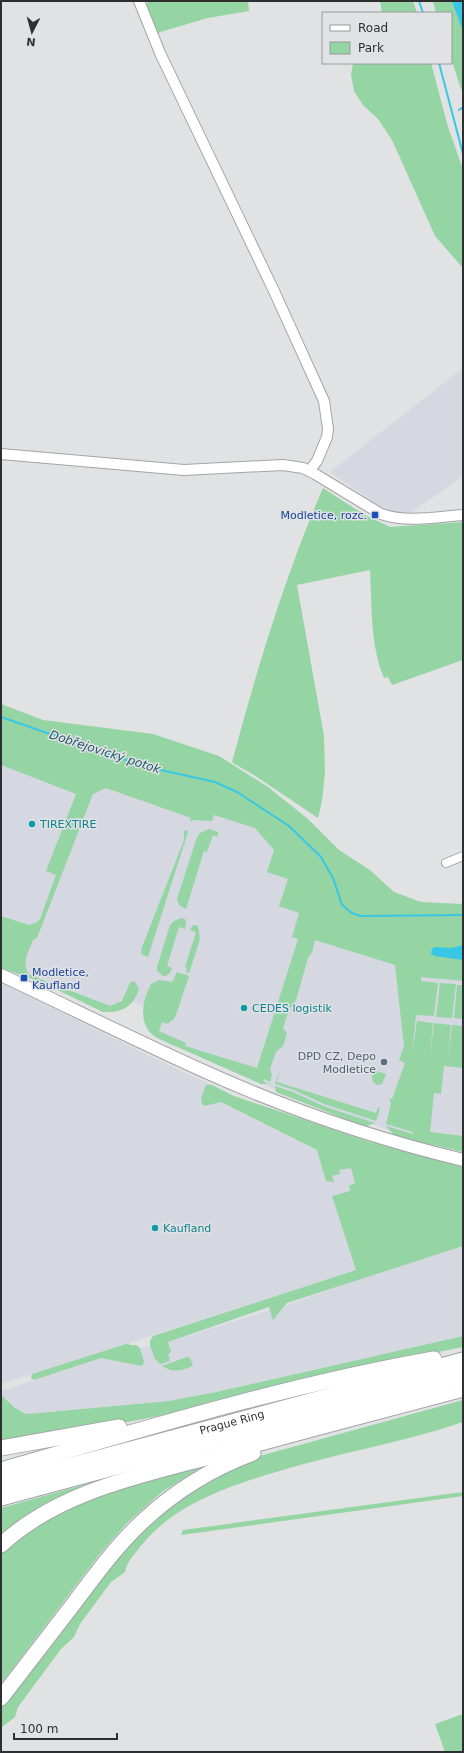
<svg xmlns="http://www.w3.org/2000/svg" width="464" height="1753" font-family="'DejaVu Sans',sans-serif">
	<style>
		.built { fill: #d5d8e1 }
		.green { fill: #94d5a3 }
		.water { fill: #38c7e5 }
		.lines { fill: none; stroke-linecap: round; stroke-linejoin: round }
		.stream { stroke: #38c7e5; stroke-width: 2 }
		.minor-casing { stroke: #a3a4a6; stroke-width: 10 }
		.tertiary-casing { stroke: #a3a4a6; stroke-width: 12 }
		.secondary-casing { stroke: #a3a4a6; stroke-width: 14 }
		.motorway-casing { stroke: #a3a4a6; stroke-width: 17 }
		.minor { stroke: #fff; stroke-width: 8 }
		.tertiary { stroke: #fff; stroke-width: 10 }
		.secondary { stroke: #fff; stroke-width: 12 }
		.motorway { stroke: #fff; stroke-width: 15 }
		.transit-dot { fill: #1a4fb4; stroke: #e1e2e4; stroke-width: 1.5 }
		.culture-dot { fill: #0f9aa8; stroke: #e1e2e4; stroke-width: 1.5 }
		.service-dot { fill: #5c6f8a; stroke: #e1e2e4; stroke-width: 1.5 }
		.labels { text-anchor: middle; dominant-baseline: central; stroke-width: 3; stroke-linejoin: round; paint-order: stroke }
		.transit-label { font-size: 11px; fill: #164399; stroke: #e1e2e4; text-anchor: end }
		.culture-label { font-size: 11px; fill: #0d838f; stroke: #e1e2e4; text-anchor: start }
		.service-label { font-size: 11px; fill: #4e5e75; stroke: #e1e2e4; text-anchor: end }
		.street-label { font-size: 11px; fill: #2e2f30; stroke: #e1e2e4 }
		.water-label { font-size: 12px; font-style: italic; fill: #1d5662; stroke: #e1e2e4 }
	</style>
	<rect width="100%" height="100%" fill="#e1e2e4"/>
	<path class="built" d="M463 368V476L408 515 387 511 330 472Z
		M1 739 222 801 463 943V1150L413 1139 274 1089 155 1033 144 1007 133 1002 110 1011 1 963Z
		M1 982 149 1056 212 1085 217 1100 317 1150 463 1183V1236L1 1384Z
		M463 1246V1336L216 1392 169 1401 28 1414 13 1408 9 1402 1 1395V1391L101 1358 168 1342 289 1304 380 1272Z"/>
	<path class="green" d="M150 1H248L249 11 208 18 160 32 157 35 145 5Z
		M380 1H413L417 13H382Z
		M433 1H463V90L461 89 451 58V13H436Z
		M353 63H431L448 127 463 169V268L435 236 392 140 378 119 363 105 354 91 351 75Z
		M323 488 363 514 390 527 463 522V660L392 685 388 677 384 678C370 644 372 606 370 570L297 585 324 736 325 773 322 801 318 818 254 775 233 763 232 762C257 669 285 576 323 488Z
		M1 704 43 720 153 734 219 756 268 787 308 819 339 850 370 870 394 892 421 902 463 904V981L421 977V981L438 983 434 1016 416 1015 412 1055 417 1021 433 1023 430 1057 434 1023 451 1025 448 1059 452 1025 463 1026V1068L444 1066 441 1094 434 1093 430 1132 463 1136V1152L395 1136 386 1126 413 1134V1132L386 1124 391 1104 389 1098 392 1099 405 1063 399 1060 404 1046 395 965 315 940 312 952 308 958 294 1007H290L283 1028 287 1033 283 1046 276 1052 270 1069 272 1074 270 1082 265 1079 263 1081 268 1084H261L157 1038C137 1026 142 1001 151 984L159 980 172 982 177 972 189 976 176 1015 173 1020 167 1024 162 1022 159 1031 186 1043 185 1046 257 1068 298 939 292 937 299 913 279 906 288 879 267 872 274 850 255 828 214 815 212 821 193 820 190 822 191 818 106 788 93 794 37 938 33 940C29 951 20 965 30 975L110 1006 122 1001 129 985 132 981 135 982 139 989C133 1007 122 1013 103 1012L43 983 1 968V916L29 925 37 922 40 919 56 875 46 871 76 794 1 765Z
		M209 829 218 832V837L213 835 207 852 204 851 186 909 179 905 177 899 196 840 200 833Z
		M187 830 188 832 148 957 141 954 142 947 184 840V831Z
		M181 918 185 919 186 922 185 929 179 927 167 966 172 968 170 973 166 976H163L157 971V967L170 925 174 921Z
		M193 925 198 926 200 939 189 973 186 972 187 968 185 967 196 932 190 930Z
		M440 983 456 984 452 1018 436 1017Z
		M457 985H463V1019L454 1018Z
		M374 1070 386 1074 382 1084 377 1085C370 1081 372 1076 374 1070Z
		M280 1071 277 1082 376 1113 378 1107 380 1108 376 1121 324 1104 294 1090 275 1084Z
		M206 1085H212L234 1096 367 1141 463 1167V1246L287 1303 273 1320 269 1307 168 1342 171 1352 168 1354 170 1361 160 1364 155 1359 150 1345V1341L153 1336 356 1270 332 1196 350 1191 349 1186 355 1183 351 1168 339 1170 340 1174 332 1176 334 1182 326 1181 317 1150 221 1102 205 1106 202 1104 201 1098Z
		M275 1086 293 1092 323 1106 375 1123 367 1126 361 1125 276 1092Z
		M463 1336V1347L363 1367 215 1404 164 1415 117 1424 1 1441V1395C11 1403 15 1411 28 1414L169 1401 216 1392Z
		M129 1343V1345H136L140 1348 144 1362 142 1366 101 1358 34 1380 31 1378 32 1374Z
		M187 1357 190 1358 193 1366C181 1371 173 1373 162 1366Z
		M463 1400V1422C402 1443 337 1453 276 1472 226 1487 174 1504 140 1547 134 1555 127 1561 125 1572L111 1582 80 1624 74 1637 61 1649 18 1707 15 1717 1 1728V1701L111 1560 173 1500 256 1457Z
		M165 1462 1 1539V1508Z
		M203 1466 162 1492 127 1523 99 1555 1 1684V1550L27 1529 103 1492Z
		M463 1492V1496L181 1535 183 1530Z
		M463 1714V1752H445L435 1724Z"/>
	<path class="water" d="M452 1H463V29L461 26Z
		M463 945V960L434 956 431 953 432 949 434 947 451 948Z"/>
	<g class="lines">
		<path class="stream" d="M419 1 423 13
			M439 63 463 154
			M459 110 463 107
			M1 717 143 766 215 782 237 792 289 826 321 857 333 878 342 905 352 913 360 916 463 915"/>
		<g class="minor-casing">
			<path id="minor" d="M446 863 463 856"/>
		</g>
		<g class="tertiary-casing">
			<path id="tertiary" d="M139 1 160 53 274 291 324 401 328 429 327 437 317 461 309 471
				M1 454 184 470 283 465 303 468 315 474 381 514C407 523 436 517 463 515"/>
		</g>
		<g class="secondary-casing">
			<path id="secondary" d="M1 975C69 1007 137 1041 206 1072 288 1109 376 1139 463 1160"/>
		</g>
		<g class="motorway-casing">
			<g id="motorway">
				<path d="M1 1448 119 1427"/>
				<path d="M1 1470C144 1429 287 1385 434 1359"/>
				<path id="s1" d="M1 1484 463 1360"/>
				<path d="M1 1498 463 1374"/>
				<path d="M1 1545C59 1491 143 1475 217 1455 299 1432 381 1411 463 1389"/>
				<path d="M1 1698C26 1666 50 1634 75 1602 96 1574 117 1545 143 1521 175 1491 213 1468 253 1453"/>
			</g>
		</g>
		<use href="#minor" class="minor"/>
		<use href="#tertiary" class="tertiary"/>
		<use href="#secondary" class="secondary"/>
		<use href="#motorway" class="motorway"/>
	</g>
	<g class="transit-dot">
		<rect x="371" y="511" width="8" height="8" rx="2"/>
		<rect x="20" y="974" width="8" height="8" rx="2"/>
	</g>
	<g class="culture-dot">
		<circle cx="32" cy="824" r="4"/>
		<circle cx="244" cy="1008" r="4"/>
		<circle cx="155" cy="1228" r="4"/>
	</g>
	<circle class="service-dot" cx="384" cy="1062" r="4"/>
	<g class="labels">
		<g class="transit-label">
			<text x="367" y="515">Modletice, rozc.</text>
			<text x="32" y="972" text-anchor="start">Modletice,<tspan x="32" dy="13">Kaufland</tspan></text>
		</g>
		<g class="culture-label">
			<text x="40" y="824">TIREXTIRE</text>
			<text x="252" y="1008">CEDES logistik</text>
			<text x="163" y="1228">Kaufland</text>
		</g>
		<g class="service-label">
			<text x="376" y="1056">DPD CZ, Depo<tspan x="376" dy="13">Modletice</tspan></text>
		</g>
		<g class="street-label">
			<text stroke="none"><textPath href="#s1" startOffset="239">Prague Ring</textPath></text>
		</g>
		<g class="water-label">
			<text transform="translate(105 752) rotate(18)">Dobřejovický potok</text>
		</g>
	</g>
	<rect width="464" height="1753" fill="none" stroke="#2e2f30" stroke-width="4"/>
	<rect x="322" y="12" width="130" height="52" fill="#e1e2e4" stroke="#999a9c"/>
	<rect x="330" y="25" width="20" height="6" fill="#ffffff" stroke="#999a9c"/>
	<text x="358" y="32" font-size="12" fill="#2e2f30">Road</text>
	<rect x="330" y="42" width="20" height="12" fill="#94d5a3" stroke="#999a9c"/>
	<text x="358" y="52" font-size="12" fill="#2e2f30">Park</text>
	<g transform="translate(32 32) rotate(186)" stroke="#e1e2e4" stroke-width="3" paint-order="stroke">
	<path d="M0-3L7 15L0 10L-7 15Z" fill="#2e2f30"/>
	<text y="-6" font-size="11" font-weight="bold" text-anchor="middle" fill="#2e2f30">N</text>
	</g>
	<path d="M14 1733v6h103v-6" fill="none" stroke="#2e2f30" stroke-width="2"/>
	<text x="20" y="1733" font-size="12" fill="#2e2f30" stroke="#e1e2e4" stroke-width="3" paint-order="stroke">100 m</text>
</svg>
